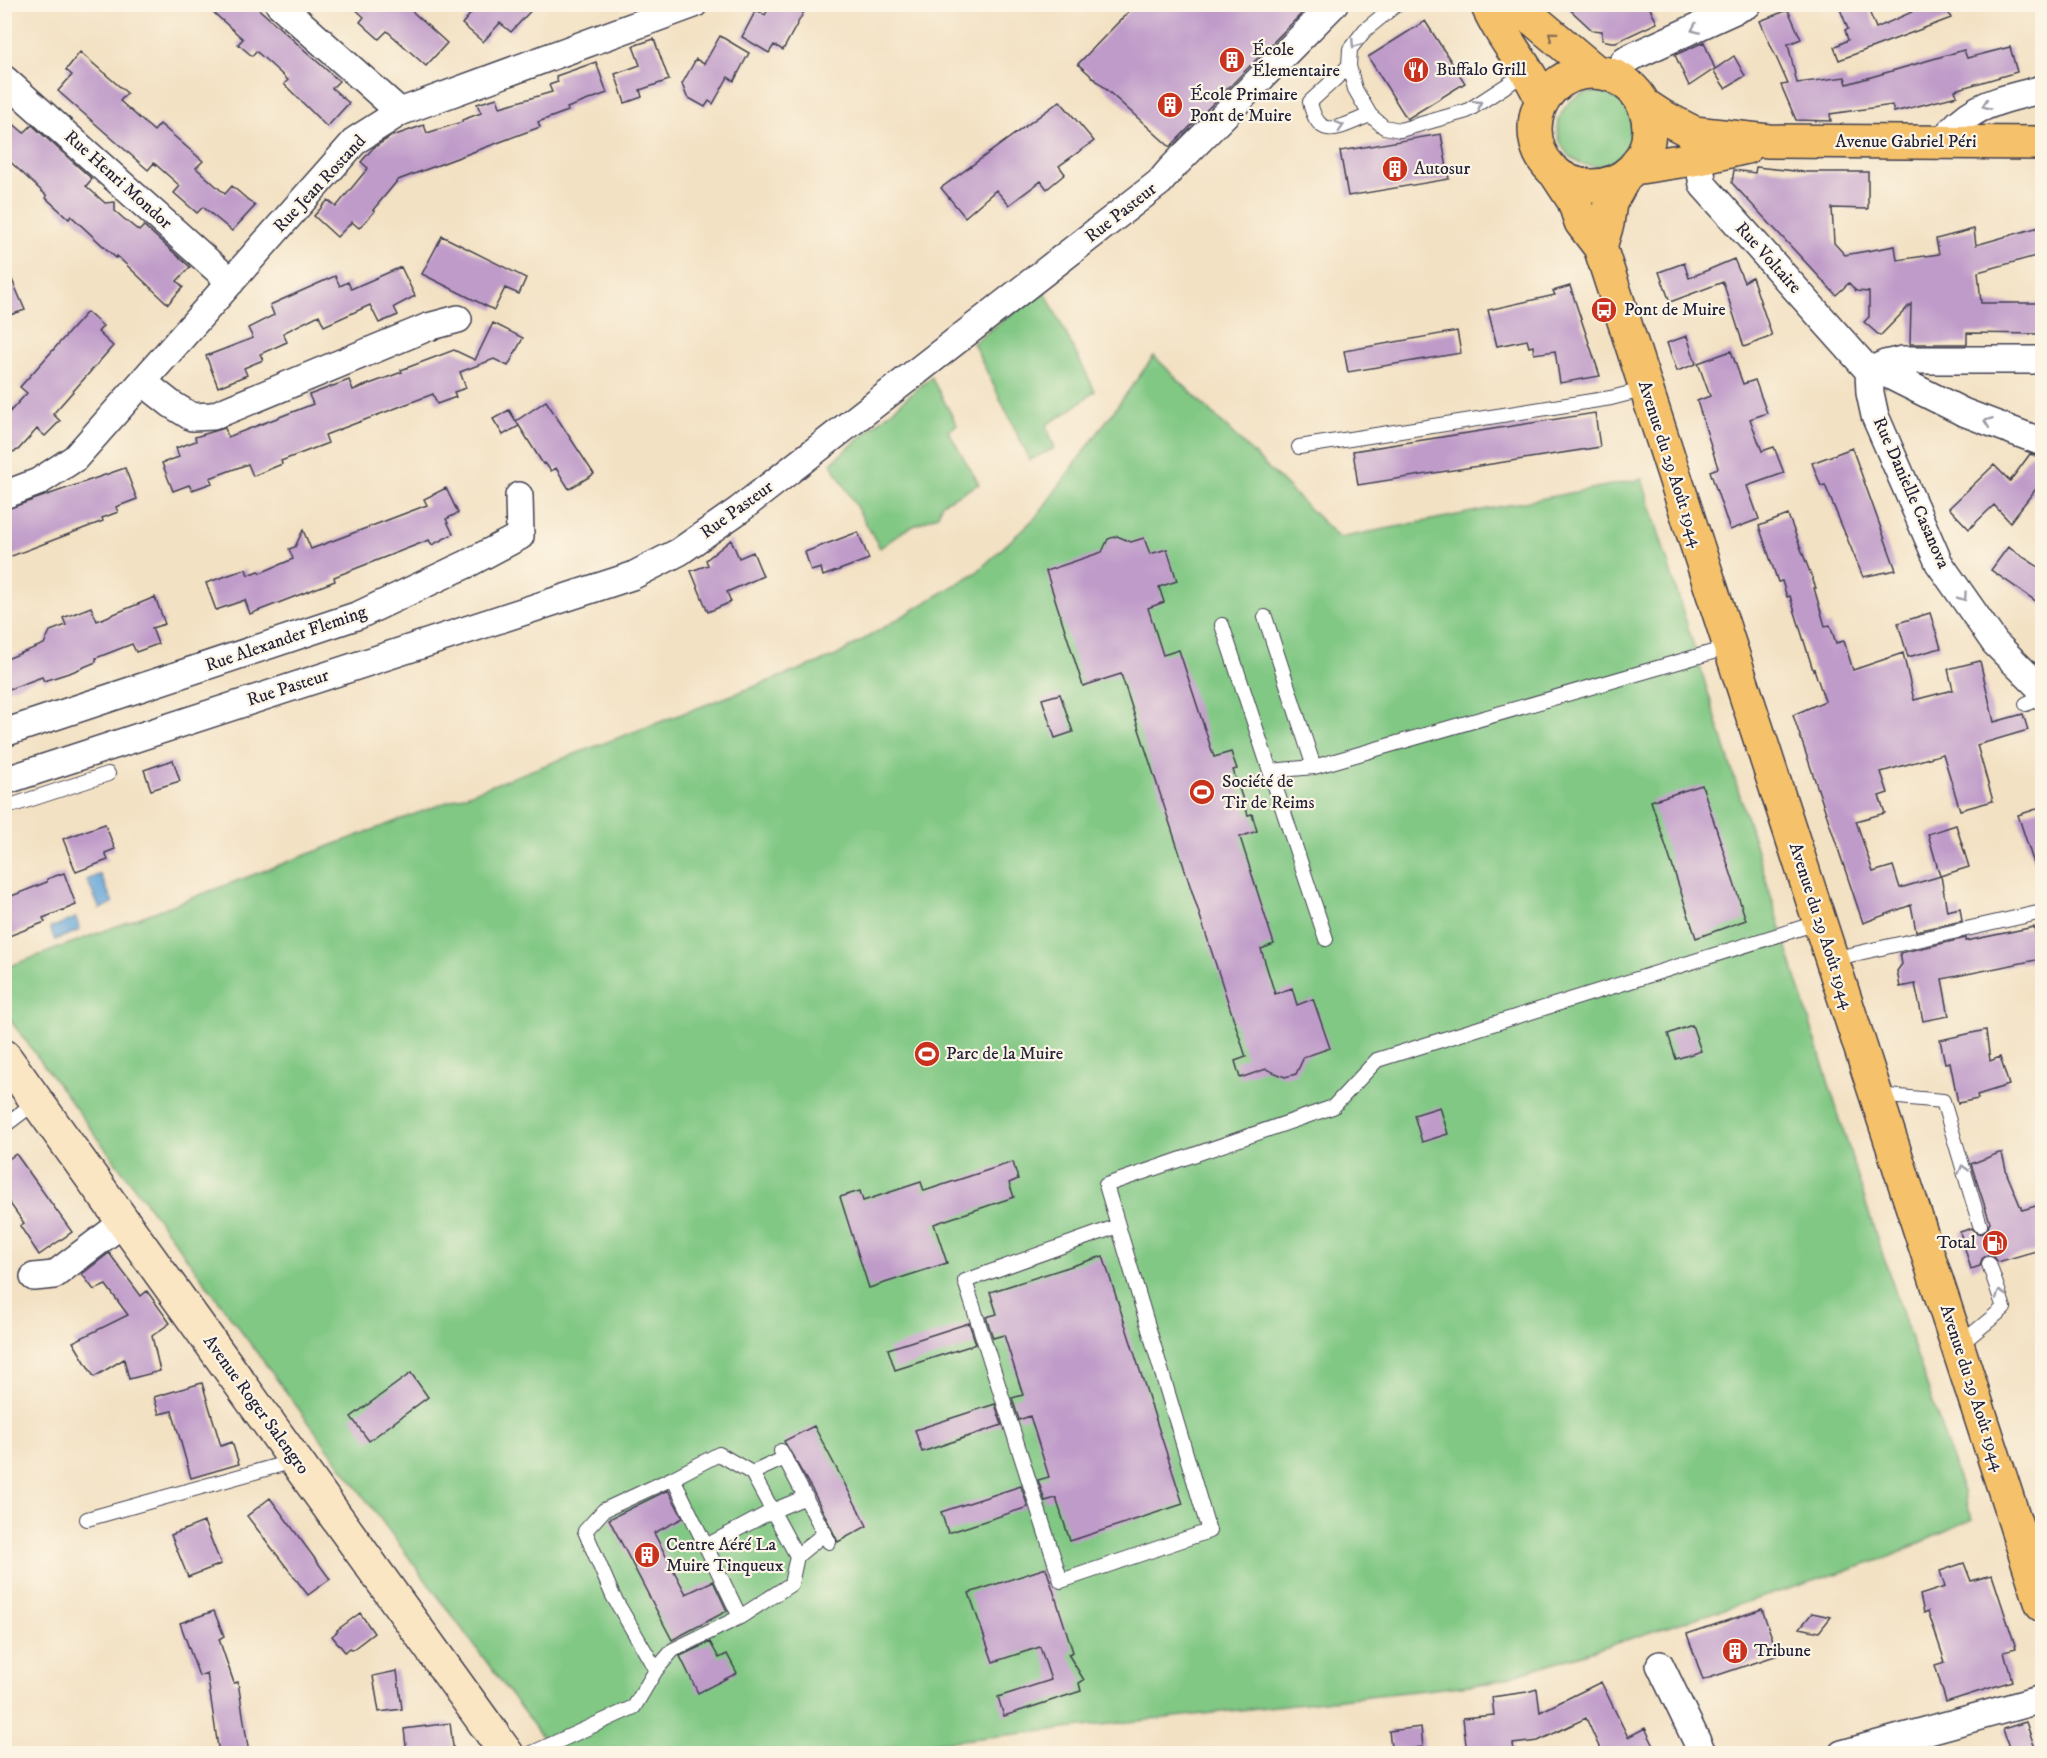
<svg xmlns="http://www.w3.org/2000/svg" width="2047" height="1758" font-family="'IM FELL DW Pica',serif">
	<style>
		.green { fill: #81c884; stroke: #527560; stroke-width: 1.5 }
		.water { fill: #64a5d8; stroke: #43648a; stroke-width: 1.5 }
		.building { fill: #bf9bc9 }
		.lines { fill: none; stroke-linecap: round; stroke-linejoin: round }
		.lane-casing { stroke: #413f4f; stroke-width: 16 }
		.street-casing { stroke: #413f4f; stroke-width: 30 }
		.secondary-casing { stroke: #413f4f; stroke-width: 36 }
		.primary-casing { stroke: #413f4f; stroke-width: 36 }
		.lane { stroke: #fff; stroke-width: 14 }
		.street { stroke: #fff; stroke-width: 27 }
		.secondary { stroke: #fbe6c4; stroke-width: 33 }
		.primary { stroke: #f5c16b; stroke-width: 33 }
		.oneway { stroke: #9c9ca7 }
		.oneway2 { stroke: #8c7253 }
		.labels { text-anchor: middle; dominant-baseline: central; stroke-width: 4.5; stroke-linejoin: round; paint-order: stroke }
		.poi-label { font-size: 18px; fill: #22223b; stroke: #fcf5e5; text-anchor: start }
		.street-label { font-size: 18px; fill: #22223b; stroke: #fcf5e5 }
	</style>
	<rect width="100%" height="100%" fill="#fcf5e5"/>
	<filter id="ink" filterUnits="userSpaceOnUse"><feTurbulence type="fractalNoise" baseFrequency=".0167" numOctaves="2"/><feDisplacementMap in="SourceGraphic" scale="12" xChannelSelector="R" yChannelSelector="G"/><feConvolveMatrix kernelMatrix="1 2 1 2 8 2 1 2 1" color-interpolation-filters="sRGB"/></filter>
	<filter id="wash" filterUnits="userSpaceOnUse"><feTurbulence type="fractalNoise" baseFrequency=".008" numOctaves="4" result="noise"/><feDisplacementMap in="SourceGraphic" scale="24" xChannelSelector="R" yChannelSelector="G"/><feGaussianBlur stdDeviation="1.35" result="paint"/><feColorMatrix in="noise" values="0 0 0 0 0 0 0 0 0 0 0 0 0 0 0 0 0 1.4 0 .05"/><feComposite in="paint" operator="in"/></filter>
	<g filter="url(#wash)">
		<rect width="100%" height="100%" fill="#f3e1c3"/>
		<path class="green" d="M1558 129a37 37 0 1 1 74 0a37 37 0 1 1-74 0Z
			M1044 290 1095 391 1069 411 1046 425 1055 448 1030 460 973 343Z
			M1154 356 1339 538 1642 479 1872 1223 1972 1519 1887 1558 1489 1683 842 1753H554L5 1013V968L836 656 977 572 1037 516Z
			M931 377 957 425 948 431 979 484 942 503 938 515 905 530 880 548 831 463Z"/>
		<path class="water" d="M100 874 113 903 100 909 87 880Z
			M76 918 80 930 55 940 50 928Z"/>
		<g id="blocks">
			<path class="building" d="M204 4H253L339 81 332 88 349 103 327 127 284 84 288 80 256 51 252 56 238 44 243 39Z
				M350 4H404L447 43 426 66 387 31 379 39 360 22 364 17Z
				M479 4H537L511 32 500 23 483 42 462 24Z
				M771 4H808L783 50 774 45 769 53 742 37 756 10 765 15Z
				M1136 4H1311L1170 147 1078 64Z
				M1564 4H1648L1657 23 1616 42H1611L1602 40V31L1592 30Z
				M1838 4H1866L1876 28 1912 12 1908 4H1945L1951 18 1839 60 1834 47 1848 40 1845 30 1848 29Z
				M1788 10 1801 39 1788 44 1797 83 1845 77 1847 84 1964 50 1967 58 2010 47 2017 72 1955 90 1957 96 1894 112 1892 105 1830 114 1831 121 1796 120 1781 85 1788 84 1760 21Z
				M1425 21 1465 83 1407 119 1368 57Z
				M720 36 749 53 734 81 728 77 713 104 709 101 705 107 687 97 682 84 696 59 704 64Z
				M654 39 669 80 640 90 642 97 625 103 615 74 640 65 633 46Z
				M1704 42 1715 69 1734 56 1745 76 1725 88 1713 70 1689 86 1675 55Z
				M80 52 127 93 120 101 154 131 160 124 203 161 196 168 225 194 232 186 255 206 232 231 203 207 197 213 174 193 180 186 154 163 148 170 58 91 72 75 66 70Z
				M596 62 607 93 567 108 568 111 538 122 540 127 398 180 373 210 375 211 359 228 352 222 337 237 314 216 328 200 336 207 368 168 361 162 373 148 390 137 424 125 427 133 462 122V120L481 113 477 104 497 98 500 107 552 92 549 85 558 82 556 76Z
				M1060 101 1094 141 1059 166 1065 174 1047 189 1041 181 1009 205 996 190 965 217 941 188Z
				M4 116 24 133 32 125 92 179 86 186 105 203 115 202V211L123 218 139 231 144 226 190 267 177 281 183 287 168 304 117 256 116 258 71 216 69 219 46 198 47 196 4 156Z
				M1441 134 1449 179 1348 196 1340 151Z
				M1756 167 1804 172H1868V209L1832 208 1834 243 1845 255 1895 246 1897 260 1939 254 1936 239 1974 229 1976 245 2043 226V254L1978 272 1981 303H2043V334L1967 333V344H1910L1911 304 1880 336 1864 322 1869 317V292L1856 291 1849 283 1836 295 1732 183 1734 170 1755 173Z
				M442 236 526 278 519 294 505 288 494 310 422 274Z
				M1734 259 1744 282 1752 277 1772 336 1744 347 1723 282 1670 302 1659 272 1684 263 1689 278Z
				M4 261 25 310 4 317Z
				M401 267 415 296 394 307 398 315 379 323 370 305 324 326 319 315 283 333 287 342 260 354 263 360 244 368 247 375 218 387 206 356 253 338 248 328 274 315 270 305 335 276 340 286 348 282 351 289Z
				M1570 286 1600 376 1560 383 1555 351 1534 354 1533 346 1529 347 1527 340 1497 346 1488 310 1555 295 1553 291Z
				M87 312 103 326 98 332 113 346 53 414 60 421 45 436 37 429 18 450 4 455V418L27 393 20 387Z
				M493 323 523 338 508 366 494 359 460 372 466 388 454 392 456 397 437 404 433 394 346 427 325 435 328 443 281 461 282 464 253 476 248 464 210 478 212 483 192 490 189 485 173 491 162 463 179 457 176 448 196 441 195 437 225 428 228 437 313 404 309 395 349 380 353 390 402 372 401 370 454 350 475 360Z
				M1457 331 1461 353 1348 372 1344 351Z
				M1687 336 1696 364 1677 371 1667 343Z
				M1731 351 1743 384 1755 380 1767 413 1750 419 1762 451 1774 447 1784 473 1747 486 1759 519 1730 530 1710 471 1718 468 1697 401 1710 396 1698 363Z
				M546 401 594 474 569 489 556 468 551 471 545 463 543 464 516 421Z
				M509 410 519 426 503 435 493 419Z
				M1595 413 1600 447 1358 485 1353 451Z
				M1852 448 1896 570 1863 577 1825 485 1821 486 1812 463Z
				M2030 454 2043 459V480L2010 522 1994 505 1969 529 1949 508 1994 465 2010 481Z
				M125 468 137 499 116 507 118 512 102 518 103 521 4 559V510Z
				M446 488 458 513 446 519 453 534 432 545 429 540 334 577 335 581 250 614 245 600 216 610 206 583 246 569 248 575 259 571 260 573 293 559 289 549 295 547 303 530 311 549 427 505 424 499Z
				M1788 515 1816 588H1814L1825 626 1830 625 1836 643 1844 641 1853 670 1903 653 1914 700 1953 690 1948 669 1980 661 1994 722 2023 714 2028 730 1977 745 1993 801 1960 810 1943 754 1881 772 1888 793 1879 796 1885 813 1856 821 1873 872 1893 866 1900 888 1941 876 1947 911 1960 908 1962 921 1916 931 1911 905 1863 923 1793 715 1825 701 1814 669 1813 670 1790 596 1787 597 1782 581 1778 582 1759 526Z
				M858 532 869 559 823 576 821 568 811 571 805 552Z
				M1117 536 1131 542 1144 538 1150 554 1167 549 1177 581 1159 587 1164 602 1148 608 1163 655 1179 650 1214 757 1231 752 1237 769 1233 770 1248 815 1252 814 1257 831 1240 837 1274 944 1261 949 1275 994 1292 988 1297 1005 1313 999 1330 1048 1304 1057 1296 1074 1285 1077 1266 1069 1240 1078 1235 1061 1246 1057 1121 674 1083 686 1046 571 1102 552 1108 539Z
				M731 540 739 558 753 552 763 576 727 592 731 602 708 612 691 571 708 565 706 560Z
				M2008 547 2043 570V606L1991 570Z
				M155 597 165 624 152 628 158 644 136 652 132 644 96 658V662L72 672 44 681 42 677 4 691V660L44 644 50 631 66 625 63 618 91 607 97 621Z
				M1930 613 1941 648 1908 657 1898 623Z
				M1060 694 1073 732 1055 738 1042 699Z
				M173 760 180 781 151 790 144 770Z
				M1702 785 1746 920 1696 938 1651 801Z
				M2043 807V879H2039L2018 815Z
				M105 824 115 849 105 853 108 860 76 872 63 839Z
				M1956 825 1969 867 1940 876 1928 834Z
				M64 873 76 905 43 918 45 922 4 938V899L47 882V879Z
				M2034 927 2041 959 1942 979 1949 1016 1923 1021 1915 984 1900 987 1897 971 1902 964 1900 953 1966 938V941Z
				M1692 1025 1701 1051 1676 1059 1668 1034Z
				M1986 1030 1990 1061 2000 1057 2009 1085 1977 1095 1978 1099 1958 1103 1950 1062 1945 1063 1940 1040Z
				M1440 1107 1448 1134 1422 1142 1414 1115Z
				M1999 1153H2002L2007 1174 2022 1210 2043 1204V1249L1998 1262 1994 1257 1987 1255 1982 1259 1980 1266 1971 1269 1960 1232 1972 1228 1977 1234 1983 1233 1987 1231 1990 1222 1971 1164Z
				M16 1154 72 1232 39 1255 20 1226 24 1223 4 1195V1162Z
				M1013 1162 1018 1179 1009 1183 1014 1197 934 1224 947 1263 869 1288 840 1197 860 1191 863 1201 921 1182 924 1191Z
				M109 1253 141 1296 147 1291 170 1323 152 1336 160 1371 129 1379 124 1359 94 1377 73 1342 128 1315 106 1285 94 1290 82 1274Z
				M1103 1256 1183 1504 1070 1541 1056 1498 1045 1501 1038 1480 1049 1477 1030 1416 1019 1420 1012 1398 1023 1395 1004 1335 993 1338 986 1317 997 1314 990 1292Z
				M969 1323 976 1344 895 1370 888 1349Z
				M411 1373 428 1397 369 1441 351 1417Z
				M202 1383 221 1446 232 1442 239 1464 191 1478 172 1411 159 1414 154 1397Z
				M995 1404 1002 1425 922 1452 915 1430Z
				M814 1426 867 1526 838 1542 814 1493 784 1441Z
				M1021 1486 1028 1507 948 1533 941 1512Z
				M668 1490 683 1518 654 1533 686 1594 713 1581 727 1611 672 1640 609 1519Z
				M270 1498 330 1579 308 1595 247 1516Z
				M204 1522 221 1564 188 1577 171 1535Z
				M1964 1563 1971 1581 1992 1575 2016 1648 2004 1651 2012 1681 1946 1702 1935 1665 1945 1662 1928 1611 1924 1613 1920 1595 1945 1587 1940 1571Z
				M1046 1568 1073 1652 1068 1654 1084 1680 1079 1683 1081 1691 1004 1716 998 1697 1051 1680 1040 1647 993 1662 969 1593Z
				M1762 1609 1778 1655 1703 1680 1687 1634Z
				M214 1611 224 1636 219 1639 234 1683 238 1682 249 1754H219L207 1673 199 1676 180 1623Z
				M360 1613 374 1633 352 1650 350 1648 345 1652 332 1636 338 1631 337 1630Z
				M1812 1613 1831 1617 1819 1632 1800 1628Z
				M710 1642 719 1658 727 1654 737 1673 698 1693 680 1656Z
				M397 1671 402 1709 379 1712 373 1676Z
				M1601 1682 1628 1737 1645 1728 1658 1754H1591L1600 1749 1586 1718 1538 1741 1513 1744 1514 1751 1467 1754 1463 1718 1494 1715 1492 1697 1527 1692 1537 1689 1540 1712Z
				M2026 1722 2037 1754H2011L2003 1729Z
				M450 1723 454 1754H407L404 1729Z
				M1421 1727 1423 1747 1415 1748 1416 1754H1392L1389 1731Z"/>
		</g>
	</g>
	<g filter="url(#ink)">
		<use href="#blocks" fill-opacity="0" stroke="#413f4f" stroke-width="1.5"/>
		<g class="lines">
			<g class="lane-casing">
				<path id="lane" d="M1397 4 1365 30 1350 49 1349 66 1355 89 1370 115 1384 127 1400 130 1467 111 1527 72
					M1349 66 1310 102C1319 144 1341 126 1370 115
					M1299 447 1611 398 1646 389
					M1265 617 1314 767 1730 647
					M1222 625 1270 771 1314 767
					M2026 704 2042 696
					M1270 771 1326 939
					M4 808 108 774
					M1832 959 2042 912
					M1877 1095 1943 1101 1980 1225
					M4 1126 37 1101
					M1118 1226 965 1281 1061 1581 1209 1531 1106 1185 1333 1107 1377 1060 1820 922
					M1958 1346 2004 1308 1989 1264
					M781 1451 829 1542
					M752 1473 785 1458
					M673 1478 719 1454 752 1473 797 1556 791 1584 740 1617
					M87 1519 294 1461
					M706 1546 772 1511 806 1497
					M797 1556 825 1533
					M530 1754 634 1707 656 1670 673 1650 740 1617 673 1478 604 1510 585 1531 613 1596 656 1670"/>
			</g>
			<g class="street-casing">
				<path id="street" d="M279 4 400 112
					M4 79 231 282
					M1619 79 1621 66 1625 60 1748 4
					M1695 139 1703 185 1869 371
					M1941 143C1972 102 1997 102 2042 89
					M1869 371 1870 393 1875 416 1939 563 1995 643 2042 690
					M1869 371 1885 373 1963 412 2042 442
					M1869 371 1885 364 1903 360H2042
					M143 382 171 404 192 417 213 416 428 327 458 319
					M4 495 38 482 75 458 356 140 400 112 694 4
					M4 733 359 615 467 564 520 536 519 496
					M4 781 632 576 679 552 739 510 1160 182 1171 169 1334 4
					M34 1277 54 1275 124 1222
					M1660 1665 1703 1754
					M1842 1754 2042 1699"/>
			</g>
			<g class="secondary-casing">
				<path id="secondary" d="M4 1056 507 1754"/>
			</g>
			<g class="primary-casing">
				<path id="primary" d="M1487 4C1501 39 1529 66 1542 101
					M1503 4 1533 19 1596 72
					M1535 129a57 57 0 1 1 114 0a57 57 0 1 1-114 0Z
					M1643 104 1663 117 1694 133 1769 141 2042 143
					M1634 168 1700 158 1747 147
					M1555 172 1574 201 1581 222 1600 247 2042 1605
					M1600 247 1607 224 1610 203 1625 176"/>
			</g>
			<use href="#lane" class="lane"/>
			<use href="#street" class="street"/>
			<use href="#secondary" class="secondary"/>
			<use href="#primary" class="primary"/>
		</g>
		<defs><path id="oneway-chevron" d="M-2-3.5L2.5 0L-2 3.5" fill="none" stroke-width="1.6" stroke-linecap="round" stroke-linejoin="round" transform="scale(1.5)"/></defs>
		<g class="oneway">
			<use href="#oneway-chevron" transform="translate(1695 29) rotate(156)"/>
			<use href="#oneway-chevron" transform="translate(1355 44) rotate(123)"/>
			<use href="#oneway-chevron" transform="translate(1478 104) rotate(-33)"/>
			<use href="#oneway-chevron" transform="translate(1986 105) rotate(160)"/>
			<use href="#oneway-chevron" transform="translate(1340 126) rotate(-18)"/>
			<use href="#oneway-chevron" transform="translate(1988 422) rotate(-159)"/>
			<use href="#oneway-chevron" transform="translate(1963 597) rotate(55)"/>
			<use href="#oneway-chevron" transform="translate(1963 1169) rotate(-106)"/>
			<use href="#oneway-chevron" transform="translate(2000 1294) rotate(-109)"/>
		</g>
		<use class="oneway2" href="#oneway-chevron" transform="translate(1552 35) rotate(-140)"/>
	</g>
	<defs>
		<g id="building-disc" transform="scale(1.35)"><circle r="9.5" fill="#c8321e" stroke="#fcf5e5"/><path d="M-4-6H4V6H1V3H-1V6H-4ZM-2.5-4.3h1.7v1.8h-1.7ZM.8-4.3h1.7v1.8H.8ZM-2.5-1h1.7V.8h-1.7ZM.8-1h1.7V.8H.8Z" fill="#fff"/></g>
		<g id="restaurant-disc" transform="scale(1.35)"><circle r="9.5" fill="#c8321e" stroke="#fcf5e5"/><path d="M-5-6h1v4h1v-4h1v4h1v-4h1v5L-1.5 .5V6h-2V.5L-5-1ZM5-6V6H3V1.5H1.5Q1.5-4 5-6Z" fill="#fff"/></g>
		<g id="bus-disc" transform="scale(1.35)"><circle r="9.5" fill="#c8321e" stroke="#fcf5e5"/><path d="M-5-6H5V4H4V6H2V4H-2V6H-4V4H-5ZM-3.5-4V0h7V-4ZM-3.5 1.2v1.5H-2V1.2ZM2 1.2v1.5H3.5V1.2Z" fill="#fff"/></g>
		<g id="stadium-disc" transform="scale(1.35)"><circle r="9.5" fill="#c8321e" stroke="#fcf5e5"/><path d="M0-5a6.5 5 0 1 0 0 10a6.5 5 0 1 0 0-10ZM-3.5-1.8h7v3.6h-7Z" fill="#fff"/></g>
		<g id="fuel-disc" transform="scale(1.35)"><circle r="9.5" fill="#c8321e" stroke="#fcf5e5"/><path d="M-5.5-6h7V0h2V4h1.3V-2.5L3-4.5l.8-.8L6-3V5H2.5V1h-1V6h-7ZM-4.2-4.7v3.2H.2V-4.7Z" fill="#fff"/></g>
	</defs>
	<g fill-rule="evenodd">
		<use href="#building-disc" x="1232" y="60"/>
		<use href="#restaurant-disc" x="1416" y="70"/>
		<use href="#building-disc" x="1170" y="105"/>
		<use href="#building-disc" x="1395" y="169"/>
		<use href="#bus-disc" x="1604" y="310"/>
		<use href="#stadium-disc" x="1202" y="792"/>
		<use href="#stadium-disc" x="927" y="1054"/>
		<use href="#fuel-disc" x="1995" y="1243"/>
		<use href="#building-disc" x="647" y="1555"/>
		<use href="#building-disc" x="1735" y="1651"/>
	</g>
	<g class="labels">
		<g class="poi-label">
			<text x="1252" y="50">École<tspan x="1252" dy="21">Élementaire</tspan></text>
			<text x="1436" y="70">Buffalo Grill</text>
			<text x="1190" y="95">École Primaire<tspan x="1190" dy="21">Pont de Muire</tspan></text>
			<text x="1414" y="169">Autosur</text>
			<text x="1624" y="310">Pont de Muire</text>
			<text x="1222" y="782">Société de<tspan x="1222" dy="21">Tir de Reims</tspan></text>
			<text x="946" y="1054">Parc de la Muire</text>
			<text x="1976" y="1243" text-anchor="end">Total</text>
			<text x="666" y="1545">Centre Aéré La<tspan x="666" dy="21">Muire Tinqueux</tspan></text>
			<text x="1754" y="1651">Tribune</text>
		</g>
		<g class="street-label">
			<text x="1906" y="142">Avenue Gabriel Péri</text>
			<text transform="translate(118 180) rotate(42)">Rue Henri Mondor</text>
			<text transform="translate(320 184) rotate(-47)">Rue Jean Rostand</text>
			<text transform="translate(1121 213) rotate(-38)">Rue Pasteur</text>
			<text transform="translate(1768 258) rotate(48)">Rue Voltaire</text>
			<text transform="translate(1670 464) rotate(72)">Avenue du 29 Août 1944</text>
			<text transform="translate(1911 493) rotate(66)">Rue Danielle Casanova</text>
			<text transform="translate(737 510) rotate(-36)">Rue Pasteur</text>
			<text transform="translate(286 639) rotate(-19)">Rue Alexander Fleming</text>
			<text transform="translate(288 688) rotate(-18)">Rue Pasteur</text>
			<text transform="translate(1821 926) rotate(72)">Avenue du 29 Août 1944</text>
			<text transform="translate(1972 1388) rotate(72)">Avenue du 29 Août 1944</text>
			<text transform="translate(256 1405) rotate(54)">Avenue Roger Salengro</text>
		</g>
	</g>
	<rect width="2047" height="1758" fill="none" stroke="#fcf5e5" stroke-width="24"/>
</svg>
